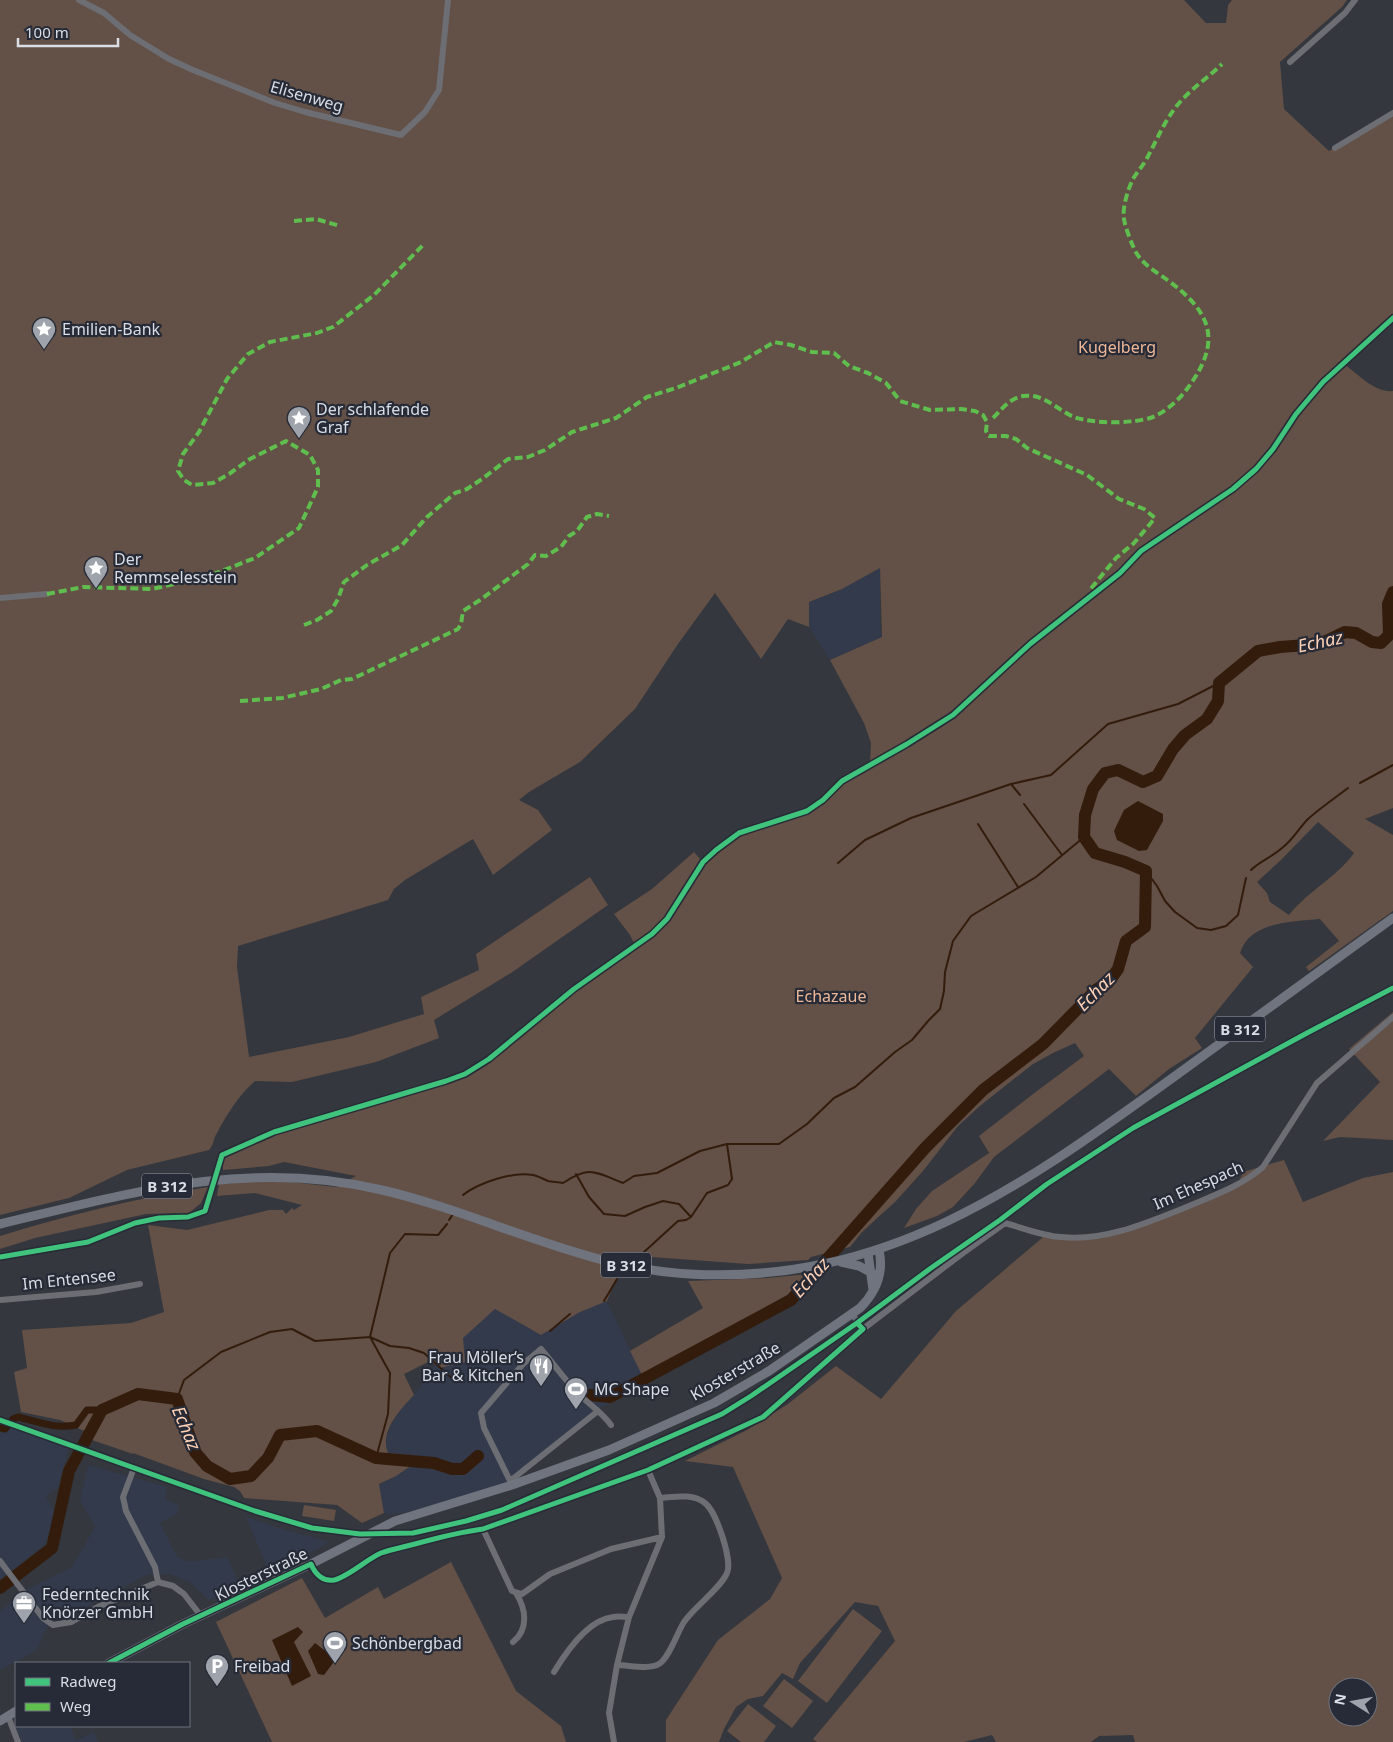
<svg xmlns="http://www.w3.org/2000/svg" width="1393" height="1742" font-family="'Noto Sans',sans-serif">
	<style>
		.built { fill: #333a4b }
		.green { fill: #635046; fill-rule: evenodd }
		.water { fill: #331c0c }
		.lines { fill: none; stroke-linecap: round; stroke-linejoin: round }
		.stream { stroke: #331c0c; stroke-width: 2 }
		.canal { stroke: #331c0c; stroke-width: 7 }
		.river { stroke: #331c0c; stroke-width: 12 }
		.minor { stroke: #6c6e74; stroke-width: 6 }
		.major { stroke: #70747e; stroke-width: 9 }
		.quiet { stroke: #5fbe4e; stroke-width: 4; stroke-dasharray: 8 4; stroke-linecap: butt }
		.cycleway-casing { stroke: #262b37; stroke-width: 8 }
		.cycleway { stroke: #40c37c; stroke-width: 5 }
		.labels { text-anchor: middle; dominant-baseline: central; stroke-width: 4.5; stroke-linejoin: round; paint-order: stroke }
		.shield { fill: #262b37; stroke: #a3a8b1; stroke-width: 1 }
		.shield-label { font-size: 15px; font-weight: bold; fill: #d9dde5 }
		.street-label { font-size: 16px; fill: #d9dde5; stroke: #262b37 }
		.poi-label { font-size: 16px; fill: #d9dde5; stroke: #262b37; text-anchor: start }
		.park-label { font-size: 16px; fill: #f0b896; stroke: #262b37 }
		.water-label { font-size: 18px; font-style: italic; fill: #ffd1b5; stroke: #262b37 }
	</style>
	<rect width="100%" height="100%" fill="#34373e"/>
	<path class="built" d="M880 568V625L882 637 830 660 809 627 808 603 842 589Z
		M599 1285 646 1383 600 1408 508 1483 411 1511 390 1515 384 1513 379 1485 396 1476 386 1448 387 1435 397 1414 414 1395 439 1359 509 1296Z
		M0 1422 69 1447 58 1487 46 1496 56 1514 45 1544 4 1577 0 1579Z
		M88 1465 167 1487 165 1499 178 1505V1513L160 1523 176 1555 188 1562 227 1557 237 1578V1590L209 1600 190 1582 169 1574H149L64 1619 50 1620 37 1650 0 1670V1611L26 1590 72 1567 95 1527 80 1500Z
		M246 1517 282 1529 329 1542 271 1576Z
		M19 1726H70L76 1740 94 1732 98 1742H22L16 1727Z"/>
	<path class="green" d="M0 0H1184L1206 23H1226L1228 5 1232 0H1347L1342 7 1280 62 1284 109 1329 151 1393 113V318L1344 364C1358 374 1375 393 1393 391V808L1365 819 1393 835V911L1309 971 1306 967 1339 941 1320 919C1292 922 1250 921 1240 953L1253 967 1195 1038 1202 1048 1169 1069 1136 1096 1109 1069 994 1157 975 1183 953 1207 937 1216 904 1228 916 1209 932 1191 989 1153 979 1136 1033 1094 1084 1056 1075 1043 1053 1053 1033 1064 981 1105 958 1126 923 1171 896 1201 862 1232 850 1247 811 1257 808 1260 748 1264 651 1257 639 1252 633 1268 621 1274 613 1286 607 1301 580 1312 541 1335 495 1309 463 1338 465 1362 440 1368 430 1361 404 1374 414 1395C401 1409 379 1431 388 1453L418 1456V1461L396 1476 379 1484 384 1513 362 1523 337 1505 244 1498 240 1491 234 1487 204 1479 133 1453V1454L89 1439 93 1435 60 1420 21 1412 14 1372 27 1368 22 1330 131 1323 164 1312 148 1225 187 1230 269 1210H283L286 1214 292 1208 294 1210 302 1205 255 1193 217 1196 219 1184 273 1180 336 1187 356 1176 284 1162 269 1166 223 1170 222 1155 274 1132 446 1081C495 1062 532 1022 573 990 593 975 615 961 636 947L630 935 614 914 652 889 694 852 703 862 716 850 739 833 807 811 823 800 842 781 870 765 871 743 864 723 830 660 882 637 880 568 842 589 809 602V627L788 619 761 659 715 593 678 644 635 709 580 762 529 792 519 800 538 810 552 830 493 875 473 839 405 880 394 889 388 900 238 946 237 967 249 1057 349 1037 424 1014 421 997 479 970 476 954 590 877 608 905 511 973 434 1020 439 1038 376 1062 292 1082 255 1081C239 1095 227 1114 217 1133 213 1139 214 1145 209 1150L127 1170 69 1198 0 1215ZM1318 822 1354 853C1337 877 1308 891 1289 915L1270 902 1267 893 1257 882 1282 859Z
		M1393 1012V1140L1340 1137 1323 1141 1380 1082 1349 1049Z
		M1284 1160 1303 1202 1363 1178 1393 1172V1742H1135L1133 1735 1099 1736 1091 1742H996L992 1735 964 1742H817L813 1739 895 1641 878 1606 855 1602 800 1663 793 1679 782 1673 763 1696 748 1699 736 1707 724 1729 719 1742H666V1720L718 1640 770 1599 782 1578 733 1467 685 1461 747 1430 788 1404 836 1366 881 1399 956 1311 1042 1238 1043 1233 1081 1237 1145 1224 1237 1186 1243 1172ZM1338 1687H1368V1717H1338Z
		M208 1187 201 1203 189 1213 146 1214 35 1238 0 1249V1236C68 1215 137 1198 208 1187Z
		M808 1274 796 1290 643 1377 630 1351 703 1308 688 1281 768 1278Z
		M304 1505 336 1510 334 1521 302 1516Z
		M451 1562 516 1691 561 1726 566 1742H272L216 1622 302 1578 325 1618 378 1587 384 1599Z
		M853 1609 882 1631 827 1703 798 1681Z
		M784 1679 813 1701 792 1728 763 1706Z
		M748 1704 776 1726 764 1742H741L727 1731Z"/>
	<path class="water" d="M1138 801 1163 814V821L1147 850 1139 851 1117 840 1114 831 1124 810Z
		M298 1627 303 1632 294 1642 311 1676 292 1686 272 1640Z
		M315 1643 336 1659 324 1675 318 1674 308 1651Z"/>
	<g class="lines">
		<path class="stream" d="M1360 783 1393 765
			M1011 784 1020 795
			M1024 804 1062 855
			M978 824 1018 887
			M838 863 865 840 911 818 1011 784 1051 775 1108 724 1178 704 1219 683
			M1251 870C1260 861 1272 857 1282 848 1293 840 1299 828 1308 819 1320 808 1335 798 1348 788
			M1146 871 1157 886 1165 901 1175 912 1197 928 1211 930 1226 926 1238 915 1246 878
			M576 1174 589 1197 604 1214 625 1216 645 1207 663 1201 679 1204 691 1217
			M463 1195C478 1183 513 1171 533 1175 538 1176 543 1179 548 1181 553 1182 558 1182 563 1183 590 1165 595 1172 623 1183L634 1176 657 1173 700 1151 727 1144H779L807 1124 834 1098 855 1087 895 1052 912 1040 928 1021 940 1009 944 991 945 972 953 941 971 916 1036 877 1084 837
			M449 1220 453 1214
			M447 1224 438 1235 405 1234 390 1253 370 1337 390 1346 409 1348 424 1353 456 1382
			M644 1252 678 1221 686 1220 691 1217 707 1193 728 1185 732 1179 727 1144
			M604 1301 617 1279
			M550 1331 570 1314
			M177 1399 184 1380 221 1352 270 1332 292 1329 315 1341 370 1337 390 1373 388 1414 376 1458"/>
		<path class="canal" d="M0 1428 5 1429 13 1419 18 1417C39 1422 54 1429 76 1425L87 1410H102"/>
		<path class="river" d="M590 1395 610 1397 791 1300 926 1147 983 1090 1043 1044 1097 989 1108 983 1118 969 1126 941 1145 927 1146 871 1125 862 1095 853 1084 837 1085 815 1093 789 1105 773 1118 770 1143 782 1157 776 1173 749 1185 735 1207 719 1218 701 1219 683 1258 651 1280 647 1320 644 1345 632 1356 633 1372 642 1381 643 1389 635 1388 604 1393 592
			M0 1588 52 1548 69 1471 102 1410 138 1394 177 1399 195 1452 207 1466 230 1479 251 1476 268 1458 280 1435 317 1431 376 1458 434 1463 452 1469H463L478 1456"/>
		<path class="minor" d="M79 0 104 13 130 35 169 59 193 70 275 103 305 112 401 135 425 112 439 90 448 0
			M1290 62 1345 13 1355 0
			M1335 148 1393 113
			M0 598 47 594
			M0 1257 88 1242 135 1223 146 1221
			M0 1300 96 1292 140 1284
			M852 1314 863 1329
			M134 1468 123 1497 126 1511 155 1567 158 1582
			M510 1481 598 1411
			M512 1485 484 1428 481 1413 523 1364 541 1349C553 1363 564 1379 577 1392 588 1404 602 1412 611 1425
			M483 1529 512 1591 522 1594 550 1574 611 1549 662 1537
			M0 1561 43 1618 53 1625 71 1622 100 1606 158 1582 173 1586 184 1594 201 1616
			M311 1564C315 1574 323 1582 334 1580 348 1577 367 1559 381 1553 392 1549 404 1547 415 1544 437 1538 460 1532 483 1529L648 1470 763 1417 863 1329 963 1253 1005 1223C1023 1228 1042 1236 1061 1237 1105 1242 1149 1222 1189 1206 1215 1195 1241 1186 1263 1167L1317 1083 1393 1017
			M513 1642C529 1629 526 1609 516 1593
			M617 1665C629 1665 649 1670 659 1664 669 1658 677 1633 684 1622 695 1606 720 1589 727 1573 733 1561 716 1511 705 1503 692 1493 675 1497 660 1498
			M554 1672C566 1652 588 1620 613 1617 618 1616 624 1617 629 1617
			M8 1716 18 1742
			M614 1742 609 1713 617 1665 629 1617 662 1537 660 1498 648 1470"/>
		<path class="major" d="M0 1224C130 1193 248 1158 382 1190 485 1214 581 1268 689 1274 885 1285 1020 1188 1171 1079 1245 1025 1319 972 1393 918
			M868 1253 873 1290
			M841 1262 859 1266 872 1273
			M109 1663 183 1624 311 1564 395 1521 512 1485 609 1450 714 1403 769 1371 860 1308C876 1292 884 1272 879 1250
			M0 1721 16 1711"/>
		<path class="quiet" d="M294 221 316 219 340 226
			M993 418C1002 409 1010 398 1023 396 1044 393 1057 410 1074 417 1093 424 1134 424 1153 417 1165 412 1179 400 1187 389 1223 341 1212 312 1166 279 1156 272 1144 265 1137 254 1133 248 1125 227 1124 219 1122 208 1128 189 1133 179 1137 172 1142 167 1146 160 1157 140 1165 119 1180 102 1192 88 1209 77 1222 64
			M47 594 83 587 152 589 206 577 255 558 299 528 318 487V470L310 455 286 441 250 459 229 474 213 483 192 485 184 480 178 471 183 454 199 432 227 379 248 354 270 342 317 333 333 327 374 295 423 245
			M304 625 317 620 331 611 338 599 344 582 367 565 402 545 427 517 455 493 467 489 482 479 508 459 528 457 545 450 572 432 616 418 647 397 676 388 741 362 774 342 791 345 812 352 834 353 849 366 868 373 886 383 900 401 913 405 930 410 961 409 975 411 983 415 987 422 986 431 989 436H1006L1016 439 1027 448 1087 475 1119 499 1144 509 1155 518 1134 543 1116 558 1089 591
			M240 701 282 698 321 689 341 680 352 679 458 629 461 624 463 611 480 600 528 564 535 555 546 556 561 547 569 536 577 531 587 517 597 514 609 516"/>
		<g class="cycleway-casing">
			<path id="cycleway" d="M0 1257 88 1242 135 1223 159 1218 188 1217 205 1211 222 1155 274 1132 446 1081 465 1074 489 1059 574 989 652 934 667 919 703 862 716 850 739 833 807 811 823 800 842 781 907 744 953 715 1030 644 1120 573 1141 551 1233 489 1256 469 1273 449 1296 414 1323 382 1393 318
				M0 1420 255 1511 312 1528 360 1534 413 1533 466 1521 502 1510 722 1414 751 1396 857 1323 931 1268 1000 1220 1047 1184 1133 1128 1307 1033 1393 988
				M109 1663 183 1624 311 1564C315 1574 323 1582 334 1580 348 1577 367 1559 381 1553 392 1549 404 1547 415 1544 437 1538 460 1532 483 1529L648 1470 763 1417 863 1329 857 1323"/>
		</g>
		<use href="#cycleway" class="cycleway"/>
	</g>
	<defs>
		<g id="sight-pin" transform="scale(1.25)"><path d="M0 17L-7.5 6A9.5 9.5 0 1 1 7.5 6Z" fill="#9fa3ab" stroke="#262b37"/><path d="M0-6L1.8-2.2L6-1.7L2.9 1.2L3.7 5.4L0 3.3L-3.7 5.4L-2.9 1.2L-6-1.7L-1.8-2.2Z" fill="#fff"/></g>
		<g id="restaurant-pin" transform="scale(1.25)"><path d="M0 17L-7.5 6A9.5 9.5 0 1 1 7.5 6Z" fill="#9fa3ab" stroke="#262b37"/><path d="M-5-6h1v4h1v-4h1v4h1v-4h1v5L-1.5 .5V6h-2V.5L-5-1ZM5-6V6H3V1.5H1.5Q1.5-4 5-6Z" fill="#fff"/></g>
		<g id="stadium-pin" transform="scale(1.25)"><path d="M0 17L-7.5 6A9.5 9.5 0 1 1 7.5 6Z" fill="#9fa3ab" stroke="#262b37"/><path d="M0-5a6.5 5 0 1 0 0 10a6.5 5 0 1 0 0-10ZM-3.5-1.8h7v3.6h-7Z" fill="#fff"/></g>
		<g id="office-pin" transform="scale(1.25)"><path d="M0 17L-7.5 6A9.5 9.5 0 1 1 7.5 6Z" fill="#9fa3ab" stroke="#262b37"/><path d="M-6-3h4V-5.5h4V-3h4V5H-6ZM-1-4.5V-3h2v-1.5ZM-6 0V1H6V0Z" fill="#fff"/></g>
		<g id="parking-pin" transform="scale(1.25)"><path d="M0 17L-7.5 6A9.5 9.5 0 1 1 7.5 6Z" fill="#9fa3ab" stroke="#262b37"/><path d="M-3.5-5.5H1a3.5 3.5 0 0 1 0 7H-1V5.5H-3.5ZM-1-3.4V-.6H.8a1.4 1.4 0 0 0 0-2.8Z" fill="#fff"/></g>
	</defs>
	<g fill-rule="evenodd">
		<use href="#sight-pin" x="44" y="329"/>
		<use href="#sight-pin" x="299" y="418"/>
		<use href="#sight-pin" x="96" y="568"/>
		<use href="#restaurant-pin" x="541" y="1366"/>
		<use href="#stadium-pin" x="576" y="1389"/>
		<use href="#office-pin" x="24" y="1603"/>
		<use href="#stadium-pin" x="335" y="1643"/>
		<use href="#parking-pin" x="217" y="1666"/>
	</g>
	<g class="labels">
		<g class="shield">
			<rect x="1215" y="1016.5" width="50" height="25" rx="4"/>
			<rect x="142" y="1173.5" width="50" height="25" rx="4"/>
			<rect x="601" y="1252.5" width="50" height="25" rx="4"/>
		</g>
		<g class="shield-label">
			<text x="1240" y="1029">B 312</text>
			<text x="167" y="1186">B 312</text>
			<text x="626" y="1265">B 312</text>
		</g>
		<g class="street-label">
			<text transform="translate(307 96) rotate(16)">Elisenweg</text>
			<text transform="translate(1198 1185) rotate(-24)">Im Ehespach</text>
			<text transform="translate(69 1279) rotate(-6)">Im Entensee</text>
			<text transform="translate(735 1371) rotate(-30)">Klosterstraße</text>
			<text transform="translate(261 1574) rotate(-26)">Klosterstraße</text>
		</g>
		<g class="poi-label">
			<text x="62" y="329">Emilien-Bank</text>
			<text x="316" y="409">Der schlafende<tspan x="316" dy="18">Graf</tspan></text>
			<text x="114" y="559">Der<tspan x="114" dy="18">Remmselesstein</tspan></text>
			<text x="524" y="1357" text-anchor="end">Frau Möller‘s<tspan x="524" dy="18">Bar &amp; Kitchen</tspan></text>
			<text x="594" y="1389">MC Shape</text>
			<text x="42" y="1594">Federntechnik<tspan x="42" dy="18">Knörzer GmbH</tspan></text>
			<text x="352" y="1643">Schönbergbad</text>
			<text x="234" y="1666">Freibad</text>
		</g>
		<g class="park-label">
			<text x="1117" y="347">Kugelberg</text>
			<text x="831" y="996">Echazaue</text>
		</g>
		<g class="water-label">
			<text transform="translate(1320 641) rotate(-12)">Echaz</text>
			<text transform="translate(1095 991) rotate(-45)">Echaz</text>
			<text transform="translate(810 1277) rotate(-48)">Echaz</text>
			<text transform="translate(187 1428) rotate(67)">Echaz</text>
		</g>
	</g>
	<rect x="15" y="1662" width="175" height="65" fill="#262b37" stroke="#6e727d"/>
	<rect x="25" y="1678" width="25" height="8" fill="#40c37c" stroke="#6e727d"/>
	<text x="60" y="1687" font-size="15" fill="#d9dde5">Radweg</text>
	<rect x="25" y="1703" width="25" height="8" fill="#5fbe4e" stroke="#6e727d"/>
	<text x="60" y="1712" font-size="15" fill="#d9dde5">Weg</text>
	<g transform="translate(1353 1702) rotate(281)"><circle r="24" fill="#262b37" stroke="#6e727d"/>
	<path d="M0-4L9 19L0 12L-9 19Z" fill="#9fa3ab"/>
	<text y="-8" font-size="14" font-weight="bold" text-anchor="middle" fill="#d9dde5">N</text>
	</g>
	<path d="M18 38v8h100v-8" fill="none" stroke="#d9dde5" stroke-width="2.5"/>
	<text x="25" y="38" font-size="15" fill="#d9dde5" stroke="#262b37" stroke-width="4" paint-order="stroke">100 m</text>
</svg>
